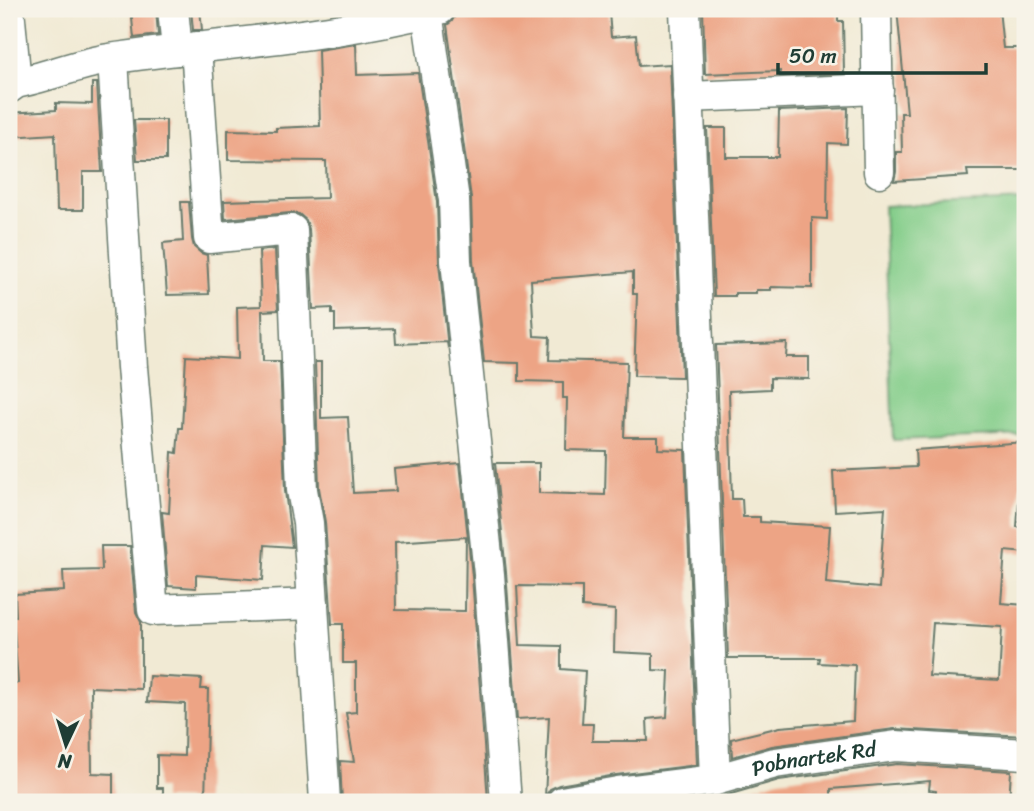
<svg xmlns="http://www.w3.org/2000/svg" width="1034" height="811" font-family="Sriracha,sans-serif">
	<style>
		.green { fill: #85ce8b; stroke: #528660; stroke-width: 2 }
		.building { fill: #eda485; fill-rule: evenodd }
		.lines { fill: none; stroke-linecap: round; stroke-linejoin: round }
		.street-casing { stroke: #687a6c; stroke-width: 33 }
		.street { stroke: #fff; stroke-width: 30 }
		.labels { text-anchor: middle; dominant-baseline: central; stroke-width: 7; stroke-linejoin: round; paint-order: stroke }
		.street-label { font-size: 21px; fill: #1f3d34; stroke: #f7f3e8 }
	</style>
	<rect width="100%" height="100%" fill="#f7f3e8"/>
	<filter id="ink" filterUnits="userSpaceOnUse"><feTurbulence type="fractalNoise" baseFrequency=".0143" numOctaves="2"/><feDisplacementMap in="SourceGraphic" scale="14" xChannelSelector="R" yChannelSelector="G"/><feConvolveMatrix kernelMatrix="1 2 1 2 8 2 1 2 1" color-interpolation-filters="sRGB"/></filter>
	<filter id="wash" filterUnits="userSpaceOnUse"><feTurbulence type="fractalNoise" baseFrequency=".00686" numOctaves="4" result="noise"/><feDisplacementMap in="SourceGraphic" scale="28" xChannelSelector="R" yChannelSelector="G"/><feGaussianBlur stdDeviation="1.57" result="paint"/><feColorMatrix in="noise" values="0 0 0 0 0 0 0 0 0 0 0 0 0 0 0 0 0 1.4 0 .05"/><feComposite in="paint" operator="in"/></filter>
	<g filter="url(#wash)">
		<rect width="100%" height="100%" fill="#f1ead4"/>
		<path class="green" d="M1025 200V435L893 440 884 206Z"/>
		<g id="blocks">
			<path class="building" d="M131 9H156L158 35 134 38Z
				M191 9H200L202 30H193Z
				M491 9H555L556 11 585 9V14L609 12 611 37 636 35 639 66 670 64 682 377 634 376 637 294H633V272L531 280 534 336 550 337 549 360 627 362 624 437H658V449L685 450 697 765 616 775 559 785 550 789 545 797 549 717 517 719 506 572 495 463H539V493L605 495 606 451 566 450 567 398H563V382L519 381V363L484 362 473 260 471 198 447 25 452 21 457 11ZM517 586 582 587V607L615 610 614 652 653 654V670L669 671 667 717 647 719 648 741H592L593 724H582L585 671 561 669V646L520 645Z
				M703 9H838V21H843L844 73 780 76V71L705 74Z
				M897 9H999L1003 48H1025V170H967L968 176 894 181 896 172V152H902L901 113H907Z
				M356 44 357 75 418 73 437 202 439 263 448 348 447 342 396 344 395 329 335 331V314H332V308L313 309 309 229 306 220 299 214 290 213 225 219 224 201 327 198 326 161 228 160V130L276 131V128L320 126 318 50Z
				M92 83H97L102 172H83V210H57L55 134 9 137V113L56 110V103L92 104Z
				M848 108 847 144 828 143 827 219 812 218V288L771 287V290H756V293H735V296H714L707 128H726V157H778L779 111Z
				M134 120H166V160H137Z
				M181 202H189L192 239 194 247 201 253 207 255 209 294 167 295 163 243 183 241Z
				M275 249 278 310 262 311 263 361H280L285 491 292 547 265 545 263 580 196 575V588L168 586 162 512 169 513 172 452 177 453 179 428H182L186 356 238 359 237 307 261 306 259 251Z
				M787 343 786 357H809V379L770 378V389L729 391 732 499H742L743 517H760V522L830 526 826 583 879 588 885 508 835 511 833 471 916 467 915 450 1025 442V485L1020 486 1017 527H1025V553L1005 551 1001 603 1025 605V736L894 729 772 746 732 757 731 739 780 727 853 721 855 665 819 663 820 658H728L716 345ZM933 623 1002 627 999 680 929 676Z
				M315 362H321V418L348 417 353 493 396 491 394 469 460 463 472 576 488 801 342 802 340 761 354 762 346 713 356 712V663H343V624H332L325 522 319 488ZM466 537 465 611 396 610 395 542Z
				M101 546H130L136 612 141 622V689L91 687 92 773 113 774V801L9 802V683H18L13 616H16L15 594 64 591 63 571 102 570Z
				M149 676 202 679 201 689H208L205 800 163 799V788H157V755L184 756 185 704 147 702Z
				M897 764 1011 771 1009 802H935L936 791 929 790 930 781 831 789V802H724V796L779 780Z"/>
		</g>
	</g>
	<g filter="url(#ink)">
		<use href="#blocks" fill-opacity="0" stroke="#687a6c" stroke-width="2"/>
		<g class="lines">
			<g class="street-casing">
				<g id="street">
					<path d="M9 9 16 83"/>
					<path d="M173 9 177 50"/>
					<path d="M685 9 715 780"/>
					<path d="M876 9 879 172"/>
					<path d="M427 12 454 200 456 261 489 574 506 802"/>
					<path d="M196 47 209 238 292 230 302 490 308 523 325 802"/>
					<path d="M113 59 132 367 153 610 313 604"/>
					<path d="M9 88 16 83C47 77 77 64 109 59 219 43 331 37 440 9"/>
					<path d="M688 97 878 89"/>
					<path id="s1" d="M562 802 618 792 715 780 775 763 896 746 1025 754"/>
				</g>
			</g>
			<use href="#street" class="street"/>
		</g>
	</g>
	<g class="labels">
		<g class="street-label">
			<text stroke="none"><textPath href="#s1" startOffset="256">Pobnartek Rd</textPath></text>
		</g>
	</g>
	<rect width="1034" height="811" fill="none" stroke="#f7f3e8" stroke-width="35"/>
	<g transform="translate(66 745) rotate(184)" stroke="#f7f3e8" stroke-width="5" paint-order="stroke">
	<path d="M0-5L12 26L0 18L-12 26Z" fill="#1f3d34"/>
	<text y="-10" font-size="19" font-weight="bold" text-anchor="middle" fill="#1f3d34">N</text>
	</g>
	<path d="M778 63v10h208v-10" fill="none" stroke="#1f3d34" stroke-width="3.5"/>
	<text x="789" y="63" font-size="21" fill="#1f3d34" stroke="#f7f3e8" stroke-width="5" paint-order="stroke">50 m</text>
</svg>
